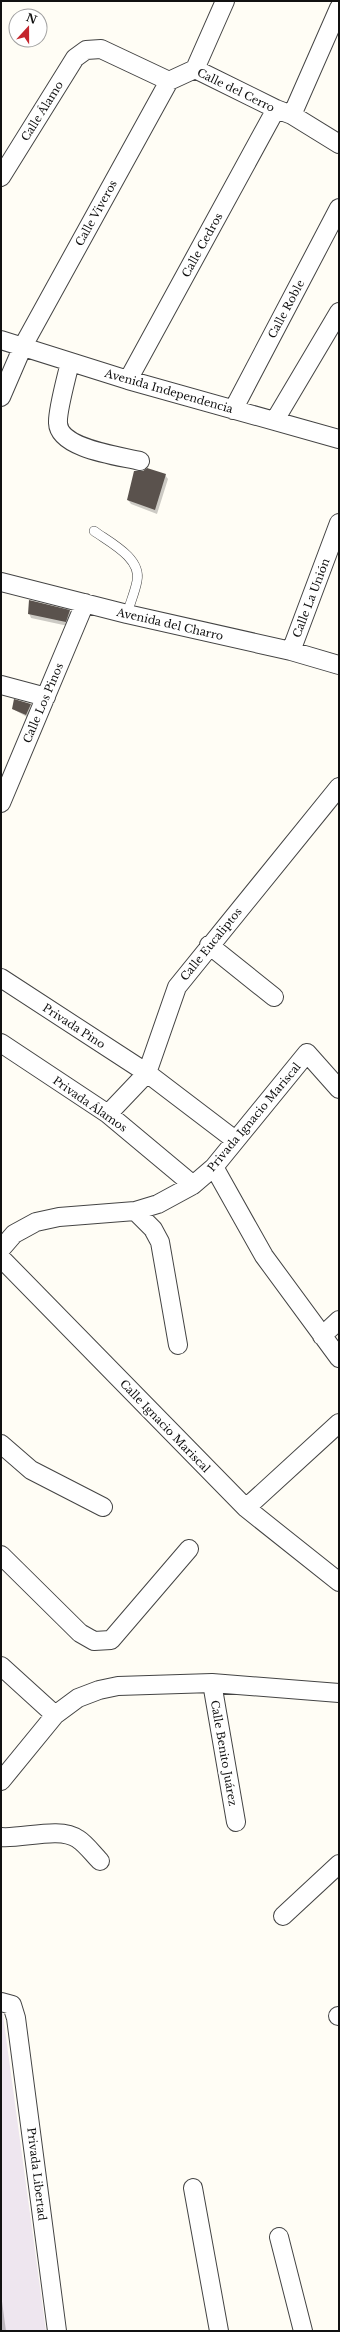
<svg xmlns="http://www.w3.org/2000/svg" width="340" height="2332" font-family="'Libre Baskerville',serif">
	<style>
		.industrial { fill: #eee6ef }
		.shadow { fill: #0003 }
		.building { fill: #5a524d }
		.lines { fill: none; stroke-linecap: round; stroke-linejoin: round }
		.lane-casing { stroke: #444; stroke-width: 10 }
		.street-casing { stroke: #444; stroke-width: 20 }
		.lane { stroke: #fff; stroke-width: 9 }
		.street { stroke: #fff; stroke-width: 18 }
		.labels { text-anchor: middle; dominant-baseline: central; stroke-width: 4; stroke-linejoin: round; paint-order: stroke }
		.street-label { font-size: 11px; fill: #111; stroke: #fff }
	</style>
	<rect width="100%" height="100%" fill="#fffdf5"/>
	<path class="industrial" d="M2 2008 46 2331H1Z"/>
	<path class="shadow" d="M165 475 168 479 157 514 131 504 128 500Z
		M30 601 70 611 72 616 68 626 31 618 29 613Z
		M31 705 27 717 13 709Z
		M1 2294 6 2331H1Z"/>
	<path class="building" d="M147 468 166 474 155 510 127 500 134 471H143Z
		M29 600 70 610 66 622 28 614Z
		M14 699 31 704 26 715 12 709Z"/>
	<g class="lines">
		<g class="lane-casing">
			<path id="lane" d="M94 531C109 542 142 558 137 581 135 592 130 603 127 614"/>
		</g>
		<g class="street-casing">
			<path id="street" d="M195 69 225 1
				M292 115 339 8
				M1 177 75 58 86 50 101 49 169 81 195 69 276 109 292 115 339 144
				M1 340 128 380 339 439
				M70 362C67 376 57 411 58 423 59 449 120 456 140 461
				M128 380 276 109
				M1 397 23 346 169 81
				M233 410 339 208
				M275 420 339 312
				M1 582 127 614 291 651 339 665
				M291 651 339 523
				M1 685 46 697
				M1 803 85 603
				M209 945 274 997
				M1 978 147 1073 235 1140
				M1 1043 108 1114 193 1185
				M108 1114 147 1073 177 987 339 787
				M214 1167 264 1256 339 1358
				M135 1211 153 1229 160 1242 178 1345
				M1 1249 14 1234 36 1222 59 1217 135 1211 158 1204 193 1185 214 1167 307 1053 339 1089
				M1 1258 246 1508 339 1582
				M322 1336 339 1320
				M1 1444 31 1470 103 1507
				M246 1508 339 1423
				M1 1555 80 1633 94 1641 111 1640 189 1549
				M1 1666 55 1715
				M212 1683 236 1822
				M1 1781 55 1715 78 1698 99 1690 118 1686 212 1683 339 1693
				M1 1837C23 1839 60 1826 78 1839 86 1844 93 1854 100 1861
				M283 1916 339 1864
				M1 2002 12 2005 16 2018 57 2331
				M338 2016H339
				M193 2188 219 2331
				M279 2237 303 2331"/>
		</g>
		<use href="#lane" class="lane"/>
		<use href="#street" class="street"/>
	</g>
	<g class="labels">
		<g class="street-label">
			<text transform="translate(236 90) rotate(26)">Calle del Cerro</text>
			<text transform="translate(42 111) rotate(-58)">Calle Álamo</text>
			<text transform="translate(96 213) rotate(-61)">Calle Viveros</text>
			<text transform="translate(202 245) rotate(-61)">Calle Cedros</text>
			<text transform="translate(286 309) rotate(-62)">Calle Roble</text>
			<text transform="translate(169 391) rotate(16)">Avenida Independencia</text>
			<text transform="translate(311 598) rotate(-69)">Calle La Unión</text>
			<text transform="translate(170 624) rotate(13)">Avenida del Charro</text>
			<text transform="translate(43 703) rotate(-67)">Calle Los Pinos</text>
			<text transform="translate(211 944) rotate(-51)">Calle Eucaliptos</text>
			<text transform="translate(74 1026) rotate(33)">Privada Pino</text>
			<text transform="translate(90 1104) rotate(35)">Privada Álamos</text>
			<text transform="translate(254 1117) rotate(-50)">Privada Ignacio Mariscal</text>
			<text transform="translate(165 1426) rotate(46)">Calle Ignacio Mariscal</text>
			<text transform="translate(224 1753) rotate(80)">Calle Benito Juárez</text>
			<text transform="translate(37 2174) rotate(83)">Privada Libertad</text>
		</g>
	</g>
	<rect width="340" height="2332" fill="none" stroke="#111111" stroke-width="4"/>
	<g transform="translate(28 28) rotate(21)"><circle r="19" fill="#ffffff" stroke="#a0a0a0"/>
	<path d="M0-3L7 15L0 10L-7 15Z" fill="#c4262e"/>
	<text y="-6" font-size="11" font-weight="bold" text-anchor="middle" fill="#111111">N</text>
	</g>
</svg>
